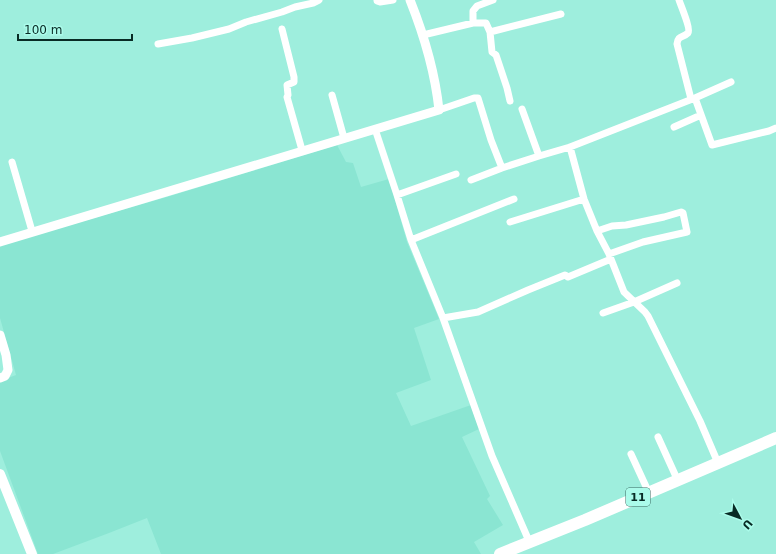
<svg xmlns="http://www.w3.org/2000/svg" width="776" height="554" font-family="'DejaVu Sans',sans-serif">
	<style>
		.built { fill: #8ae5d2 }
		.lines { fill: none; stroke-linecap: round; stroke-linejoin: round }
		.minor { stroke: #fff; stroke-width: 7 }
		.tertiary { stroke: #fff; stroke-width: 9 }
		.secondary { stroke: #fff; stroke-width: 10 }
		.trunk { stroke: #fff; stroke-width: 12 }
		.labels { text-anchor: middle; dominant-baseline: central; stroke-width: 3; stroke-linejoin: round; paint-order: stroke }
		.shield { fill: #abfbea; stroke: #396960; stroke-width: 1 }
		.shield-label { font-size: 11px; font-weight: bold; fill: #082b25 }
	</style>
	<rect width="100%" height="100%" fill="#9eeedd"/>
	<path class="built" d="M337 145 346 162 353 163 361 187 389 179 407 242 439 319 414 328 431 380 396 393 411 426 471 405 479 429 462 437 490 496 487 499 503 525 474 542 481 554H161L147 518 109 533 53 554H38L0 451V381L16 375 0 318V245L167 197Z"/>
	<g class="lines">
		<path class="minor" d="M377 0V1L380 2 393 0
			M679 0C681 6 691 29 688 33 683 38 678 35 677 44L691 99
			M473 23V11L477 6 493 0
			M282 29 294 77V82L287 85 288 95 287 97C292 115 297 132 302 150
			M490 32 561 14
			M423 35 473 23H486L490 32 492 52 496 55 507 88 510 101
			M158 44 192 38 229 29 246 22 282 12 295 7 313 3 319 0
			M332 95 344 138
			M695 98 712 145 769 131 776 128
			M522 109 539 156
			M439 110 474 98H478L491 140 502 168
			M674 127 701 115
			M375 129 397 195 411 240 443 318 492 456 529 541
			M570 147 584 199 597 231 609 254 624 292 645 312 648 316 700 421 718 463
			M12 162 32 231
			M471 180 502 168 539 156 570 147 695 98 731 82
			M397 195 456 174
			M510 222 584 199
			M597 231 612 226 626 225 664 217 681 212 683 213 687 232 643 242 609 254
			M411 240 514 199
			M603 313 634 302 677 283
			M443 318 478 312 528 290 565 275 568 277 611 259
			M658 437 678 481
			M631 454 649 493"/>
		<path class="tertiary" d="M0 242 439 110C435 72 424 35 410 0
			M0 335 6 355 8 370 5 376 0 378"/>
		<path class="secondary" d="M0 474 32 554"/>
		<path class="trunk" d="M500 554 585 520 718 463 776 438"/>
	</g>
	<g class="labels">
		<rect class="shield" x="626" y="488" width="24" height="18" rx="3"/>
		<g class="shield-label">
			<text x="638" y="497">11</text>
		</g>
	</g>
	<g transform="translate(740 518) rotate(131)" stroke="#abfbea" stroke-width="3" paint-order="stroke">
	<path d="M0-3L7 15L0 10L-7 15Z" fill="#082b25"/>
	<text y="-6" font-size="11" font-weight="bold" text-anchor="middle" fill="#082b25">U</text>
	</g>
	<path d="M18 34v6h114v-6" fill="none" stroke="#082b25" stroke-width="2"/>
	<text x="24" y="34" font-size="12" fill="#082b25" stroke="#abfbea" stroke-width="3" paint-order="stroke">100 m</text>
</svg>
